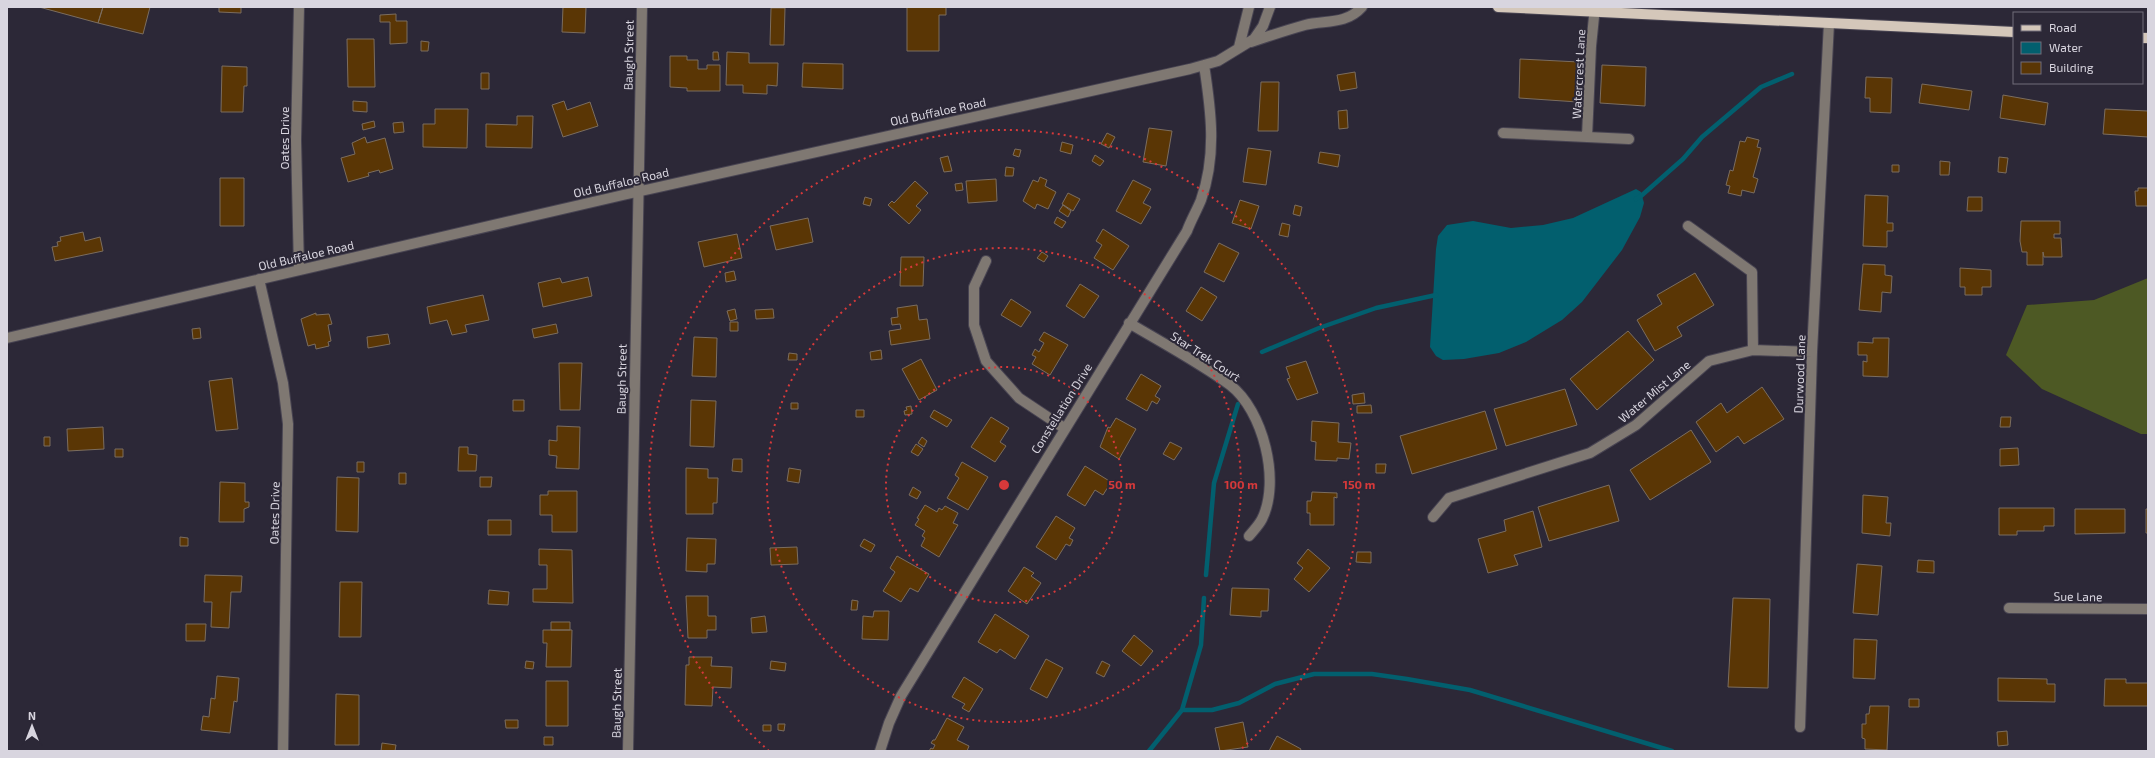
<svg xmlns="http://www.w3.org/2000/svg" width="2155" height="758" font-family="'Exo 2',sans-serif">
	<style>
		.forest { fill: #4d5924 }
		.water { fill: #025f6e }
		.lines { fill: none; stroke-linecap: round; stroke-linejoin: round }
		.stream { stroke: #025f6e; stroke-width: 4.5 }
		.building { fill: #5a3605; stroke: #7b6d5f }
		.minor-casing { stroke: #484452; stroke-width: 12 }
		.major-casing { stroke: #484452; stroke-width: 12 }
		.minor { stroke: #7f7872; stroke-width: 10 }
		.major { stroke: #d4c7ba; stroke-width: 10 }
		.ring { fill: none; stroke: #d6393a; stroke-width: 2; stroke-dasharray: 2 4 }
		.labels { text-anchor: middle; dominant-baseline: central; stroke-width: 4; stroke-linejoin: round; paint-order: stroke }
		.street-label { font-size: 12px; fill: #d8d5df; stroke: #2c2837 }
		.centre { fill: #d6393a; stroke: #2c2837; stroke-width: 2 }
		.ring-label { font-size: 12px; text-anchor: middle; font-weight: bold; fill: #d6393a; stroke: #2c2837; stroke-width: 4; stroke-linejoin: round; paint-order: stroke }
	</style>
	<rect width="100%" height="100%" fill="#2c2837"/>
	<path class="forest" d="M2148 278V434H2141L2042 389 2006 355 2027 305 2094 300Z"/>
	<path class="water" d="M1636 189 1641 192 1644 203 1640 217 1622 250 1582 302 1562 320 1526 342 1499 353 1464 359 1443 360 1436 356 1430 347 1436 249 1438 236 1447 225 1473 221 1511 228 1543 225 1573 218Z"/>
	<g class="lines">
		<path class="stream" d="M1636 199 1641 196 1683 159 1702 137 1761 87 1792 74
			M1262 352 1319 328 1376 308 1436 295
			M1206 575 1214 483 1238 404
			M1182 710H1212L1239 703 1275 684 1314 674H1372L1407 679 1470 690 1672 751
			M1149 751 1182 710 1201 645 1204 598"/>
	</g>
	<path class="building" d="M39 7H103L98 23Z
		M103 7H150L143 34 98 23Z
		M219 7H241V13L219 12Z
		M563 7H586L585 33 562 32Z
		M907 7H946V15H939V51H907Z
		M771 8H785L784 45H770Z
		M396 14V21H407V43L390 44V22H380V15Z
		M347 39H374L375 87H348Z
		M421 41 429 42 428 51H421Z
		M713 52H718L719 60H713Z
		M727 52 749 53V63H778L777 86 767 85V94L743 93V85H726Z
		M670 56H687V60H698V69H707V65H720V91H687V88L670 87Z
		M1520 59 1579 62 1578 102 1519 98Z
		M803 63 843 64V89L802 87Z
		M1602 65 1646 67 1645 106 1600 103Z
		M222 66 247 67V86H244L243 112H221Z
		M1355 72 1357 88 1340 91 1337 75Z
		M481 73H489V89H481Z
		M1866 77 1892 78 1891 113 1870 112V98H1865Z
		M1261 82H1279L1278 131H1258Z
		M1922 84 1972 91 1969 110 1919 103Z
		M2003 95 2048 103 2045 125 2000 118Z
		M353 101 367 102V112L353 111Z
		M564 101 567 110 590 102 598 126 563 137 552 105Z
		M435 109H468L467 148 423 147V124H435Z
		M2105 109 2148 111V137L2103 134Z
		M1347 110 1348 128 1339 129 1338 111Z
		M517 116H533L532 148 486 147V124L517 125Z
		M374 121 375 127 363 130 362 124Z
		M403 122 404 132 394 133 393 123Z
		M1149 128 1172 131 1166 166 1143 162Z
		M1107 133 1115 137 1109 148 1101 144Z
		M365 137 367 143 385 138 393 169 380 173 379 170 368 173 369 176 348 182 341 158 355 154 352 143Z
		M1747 137 1759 140 1757 147 1761 148 1753 177 1758 179 1754 193 1742 190 1741 196 1728 193 1730 186 1726 185 1730 170 1733 171 1740 141 1745 142Z
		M1062 142 1073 145 1071 154 1060 151Z
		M1248 148 1271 151 1266 185 1243 182Z
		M1015 149 1021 150 1019 157 1013 155Z
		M1320 152 1340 155 1338 167 1318 163Z
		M1095 155 1104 161 1100 166 1092 161Z
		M948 156 952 171 944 172 940 158Z
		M1999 157 2008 158 2006 173 1998 172Z
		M1940 161 1950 162 1949 175H1940Z
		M1892 165H1899V172H1892Z
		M1006 167 1014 168 1013 176H1005Z
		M1040 177 1047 180 1045 186 1056 192 1048 209 1037 204 1035 209 1023 201 1033 180 1038 182Z
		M220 178H244V226H220Z
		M996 179 997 201 968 203 966 181Z
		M1133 180 1151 189 1143 203 1151 207 1141 224 1116 211Z
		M915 181 928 193 916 206 921 210 909 224 888 205 892 201 894 203Z
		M962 183 963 190 956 191 955 184Z
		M2138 188H2148V206H2136L2135 191H2138Z
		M1068 193 1080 199 1073 211 1062 204Z
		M1865 195 1888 196 1887 223H1893V231H1887V247L1863 246Z
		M865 197 872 199 870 206 863 204Z
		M1968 197H1982V211H1967Z
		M1240 200 1259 206 1251 229 1232 223Z
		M1063 205 1071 211 1068 217 1059 211Z
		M1295 205 1302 207 1300 216 1293 214Z
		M1057 217 1066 222 1062 228 1054 223Z
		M808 218 813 242 776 250 770 226Z
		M2021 221H2060V234H2054V238H2061L2062 257H2044L2043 252V265H2027V252H2022L2020 241Z
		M1282 223 1290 225 1288 237 1279 235Z
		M1103 229 1129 246 1113 270 1094 258 1102 245 1096 241Z
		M83 232 85 241 100 237 103 251 55 261 52 247 58 246 57 242 61 241 60 237Z
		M737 234 742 258 704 267 698 242Z
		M1219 243 1239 253 1224 282 1204 272Z
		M1042 252 1048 256 1044 262 1037 258Z
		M901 257H924L923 286H900Z
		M1863 264 1885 265V275L1892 276 1891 293 1882 292 1881 312 1859 310Z
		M1960 268 1991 270V287H1982V295H1965V287H1960Z
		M734 271 736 280 726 282 725 273Z
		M1695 273 1714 305 1677 327 1682 336 1655 351 1637 320 1662 304 1657 295Z
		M588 277 592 296 543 307 538 283 560 278 562 283Z
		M1080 284 1099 296 1084 318 1066 306Z
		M1201 287 1217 297 1202 321 1186 311Z
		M483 295 489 320 465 325 467 332 452 335 447 320 430 324 427 307Z
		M1011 299 1031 312 1021 327 1001 315Z
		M917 305 919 320 927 319 930 339 891 345 889 331 901 329 900 324 892 325 891 318 898 317 897 308Z
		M735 309 737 319 730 321 727 311Z
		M773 309 774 318 756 319 755 310Z
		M316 313V315L329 314 332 324 328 325 331 341 328 342 329 346 316 349 315 344 308 346 301 319Z
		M730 322H738V331H730Z
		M556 324 558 333 534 338 532 329Z
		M200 328 201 338 193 339 192 329Z
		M1628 331 1654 360 1597 410 1570 379Z
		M1044 332 1068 345 1050 375 1032 364 1036 357 1032 355 1035 349 1039 352 1044 343 1039 340Z
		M388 334 390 344 368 348 367 337Z
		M694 337 717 338 716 377 692 376Z
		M1873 338H1889L1888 377 1863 376V361L1867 362V355H1858V342L1873 343Z
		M881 350 882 359 871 360 870 352Z
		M789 353 797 354V360H788Z
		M921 359 937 390 919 400 902 369Z
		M1306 361 1318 393 1297 400 1287 379 1290 378 1286 367Z
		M559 363H582L580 410H560Z
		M1141 374 1161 386 1155 396 1160 399 1157 404 1152 401 1147 411 1126 399Z
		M232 378 238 429 216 431 209 381Z
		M1762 387 1784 419 1744 444 1738 436 1716 452 1696 422 1721 403 1727 413Z
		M1565 389 1577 425 1506 446 1494 409Z
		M1364 393 1365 403 1353 404 1352 395Z
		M513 400H524V411H513Z
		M691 400 716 401 714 447 690 446Z
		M791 403H798V409H791Z
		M1371 405 1372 413H1357V406Z
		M911 406 912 414 905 415 904 411 907 410 906 407Z
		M856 410H864V417H856Z
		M934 410 952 420 947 427 930 417Z
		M1485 411 1497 449 1412 474 1400 436Z
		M991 417 1009 428 1000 442 1006 446 995 462 971 447Z
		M2001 417H2011L2010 427H2000Z
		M1116 418 1136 429 1119 459 1100 447 1108 427 1110 428Z
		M1312 421 1339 423 1338 442 1351 443 1349 459 1337 458V461L1315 460 1316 442 1311 441Z
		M557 426 580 427 579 469 556 468 557 456 549 455V440L557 441Z
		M103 427 104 449 68 451 67 429Z
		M1691 430 1711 462 1650 500 1630 470Z
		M44 437H50V446H44Z
		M922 437 927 441 924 447 918 443Z
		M1170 442 1182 448 1174 460 1163 454Z
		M916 444 923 449 918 456 911 452Z
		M459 447H468V454L477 455 476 471H458Z
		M2018 448 2019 465 2000 466V449Z
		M115 449H123V457H115Z
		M733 459H742V472L732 471Z
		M357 462H364V472H357Z
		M962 462 988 477 968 510 947 498 959 478 955 475Z
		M1376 464H1386L1385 473H1376Z
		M1085 466 1111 482 1103 495 1095 490 1085 506 1067 495Z
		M686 468 708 469V478H718L717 503H713V514H686Z
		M789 468 801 470 799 483 787 481Z
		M399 473H406V484H399Z
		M337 477 359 478 358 532 336 531Z
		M480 477H492L491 487H480Z
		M220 482 245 483V502H249V507L244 509V522H219Z
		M1609 485 1619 521 1549 541 1538 507Z
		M913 487 921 492 917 499 909 495Z
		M548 491H577V532H552V515H540V495H548Z
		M1312 492 1337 493V498L1334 497V525H1310V513H1307V501H1311Z
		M1863 495 1888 497 1886 523H1891L1890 536 1862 533Z
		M925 505 937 512 939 508 942 510 945 506 958 513 953 523 958 525 939 557 921 546 925 538 922 536 925 531 915 525 919 519 917 518Z
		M1999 508H2054V526H2044V531H2017V535H1999Z
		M2075 509H2125V533L2075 534Z
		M2146 509H2148V533H2146Z
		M1533 511 1542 547 1514 555 1518 565 1488 573 1478 539 1506 531 1504 520Z
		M1056 516 1075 528 1069 538 1073 540 1070 546 1066 544 1056 560 1036 547Z
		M488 520H511V535H488Z
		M180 537 188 538V546H180Z
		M687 538 716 539 715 564H707V572L686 571Z
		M864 539 875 545 871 552 860 546Z
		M797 547 798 564 771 565 770 548Z
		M539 549 572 550 573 603 533 602V589H547V565H539Z
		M1308 549 1330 568 1309 592 1294 579 1303 568 1297 563Z
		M1357 552H1371V563L1356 562Z
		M897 556 929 574 918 592 910 588 901 602 883 591 895 572 890 568Z
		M1918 560 1934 561V573L1917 572Z
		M1857 564 1882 566 1878 615 1853 613Z
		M1024 567 1034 573 1031 576 1041 583 1027 604 1008 591Z
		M205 575 242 576 241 592H231L229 628 211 627 212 602H204Z
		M340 582H362L361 637H339Z
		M1232 588 1269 589 1268 611H1261V617L1230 615Z
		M489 590 509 592 508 605 488 604Z
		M686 596H708V616H716V630H707V638H688Z
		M1733 598 1770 599 1768 688 1728 687Z
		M852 600 858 601 857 610H851Z
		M874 611H889L888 640 862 639 863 616 873 617Z
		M995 614 1029 636 1015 659 1000 649 997 653 978 642Z
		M765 616 767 632 752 633 751 618Z
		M551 622H570V630H551Z
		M186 624H206L205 641H186Z
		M543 630H572L571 667H546L547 643H543Z
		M1134 635 1153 651 1141 666 1122 651Z
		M1854 639 1877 640 1875 679 1853 678Z
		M689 657H712L711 666 732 667 731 688 713 687 712 706 685 705 686 665H689Z
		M1046 659 1063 668 1047 698 1030 689Z
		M526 661 534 662 533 669 525 668Z
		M771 661 786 663 785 671 770 669Z
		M1102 661 1110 665 1104 677 1096 673Z
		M217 676 239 678 237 702 234 701 230 733 201 730 203 716 209 717 211 698 215 699Z
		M964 677 983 689 969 712 962 708 965 704 952 697Z
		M1998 678 2047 679V684H2055V702L1998 701Z
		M2105 679H2126V683H2148V706H2104Z
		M546 681H568V726H546Z
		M336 694 359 695V745H335Z
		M1909 699H1919V707H1909Z
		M1870 706H1889L1887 750 1865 749V739L1862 738V724H1866V714H1869Z
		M947 718 964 727 957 740 969 746 967 751H929L931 748 933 749 935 745 931 743 933 740H935Z
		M505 720H518V728H506Z
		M1243 722 1248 747 1220 751 1215 728Z
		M778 724H785L784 731 778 730Z
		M763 725H771V731H763Z
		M2007 731 2008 745 1998 746 1997 732Z
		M1277 736 1301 749 1300 751H1269Z
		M544 737H553V745H544Z
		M382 743 396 745 395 751H381Z"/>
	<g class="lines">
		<g class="minor-casing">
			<path id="minor" d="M299 7 296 140 299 269
				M1251 42C1269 36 1287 30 1305 25 1325 20 1346 25 1362 7
				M1239 47 1249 7
				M1503 133 1629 139
				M1587 137 1591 46 1595 7
				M1688 226 1752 272 1753 350
				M986 261 974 287V325L986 361 1019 398 1064 428
				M259 279 283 383 288 424 283 751
				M1129 323C1161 342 1200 363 1230 385 1263 410 1281 481 1262 519 1259 525 1254 530 1249 536
				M7 338 623 195 1190 69 1218 61 1254 39 1263 26 1270 7
				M1433 517 1449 498 1590 453 1636 425 1709 361 1753 350 1812 352
				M2009 608 2148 609
				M1800 727 1812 352 1829 23
				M628 751 642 7
				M880 751 889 723 901 696 1187 231C1191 220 1197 210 1201 200 1217 155 1211 110 1204 65"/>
		</g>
		<g class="major-casing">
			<path id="major" d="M1498 7 2014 32
				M2142 38H2148"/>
		</g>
		<use href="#minor" class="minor"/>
		<use href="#major" class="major"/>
	</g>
	<g class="ring">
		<circle cx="1004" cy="485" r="118"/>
		<circle cx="1004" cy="485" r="237"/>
		<path d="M769 751A355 355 0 1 1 1239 751"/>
	</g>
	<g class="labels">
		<g class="street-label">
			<text transform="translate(628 55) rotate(-89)">Baugh Street</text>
			<text transform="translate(1578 74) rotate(-87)">Watercrest Lane</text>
			<text transform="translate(938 111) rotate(-12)">Old Buffaloe Road</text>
			<text transform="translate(284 138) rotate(-90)">Oates Drive</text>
			<text transform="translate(621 182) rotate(-13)">Old Buffaloe Road</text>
			<text transform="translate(306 255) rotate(-13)">Old Buffaloe Road</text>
			<text transform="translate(1206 356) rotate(33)">Star Trek Court</text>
			<text transform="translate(1799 374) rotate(-88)">Durwood Lane</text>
			<text transform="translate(621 379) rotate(-89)">Baugh Street</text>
			<text transform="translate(1654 391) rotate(-40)">Water Mist Lane</text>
			<text transform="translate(1061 408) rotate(-58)">Constellation Drive</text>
			<text transform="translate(274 513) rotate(-89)">Oates Drive</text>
			<text transform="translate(2078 596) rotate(1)">Sue Lane</text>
			<text transform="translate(616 703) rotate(-89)">Baugh Street</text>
		</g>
	</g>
	<circle cx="1004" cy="485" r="6" class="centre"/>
	<g class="ring-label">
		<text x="1122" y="489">50 m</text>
		<text x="1241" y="489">100 m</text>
		<text x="1359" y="489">150 m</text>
	</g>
	<rect width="2155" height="758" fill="none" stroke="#d8d5df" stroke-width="16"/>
	<rect x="2013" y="12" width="130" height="72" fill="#2c2837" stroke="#716d7a"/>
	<rect x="2021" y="25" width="20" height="6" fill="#d4c7ba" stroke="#716d7a"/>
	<text x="2049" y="32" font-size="12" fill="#d8d5df">Road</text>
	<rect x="2021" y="42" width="20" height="12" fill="#025f6e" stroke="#716d7a"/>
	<text x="2049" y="52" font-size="12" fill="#d8d5df">Water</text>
	<rect x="2021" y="62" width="20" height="12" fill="#5a3605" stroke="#716d7a"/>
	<text x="2049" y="72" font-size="12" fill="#d8d5df">Building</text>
	<g transform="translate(32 726)" stroke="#2c2837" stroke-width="3" paint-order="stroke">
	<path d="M0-3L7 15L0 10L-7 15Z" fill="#d8d5df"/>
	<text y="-6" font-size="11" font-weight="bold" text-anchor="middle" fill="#d8d5df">N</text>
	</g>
</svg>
